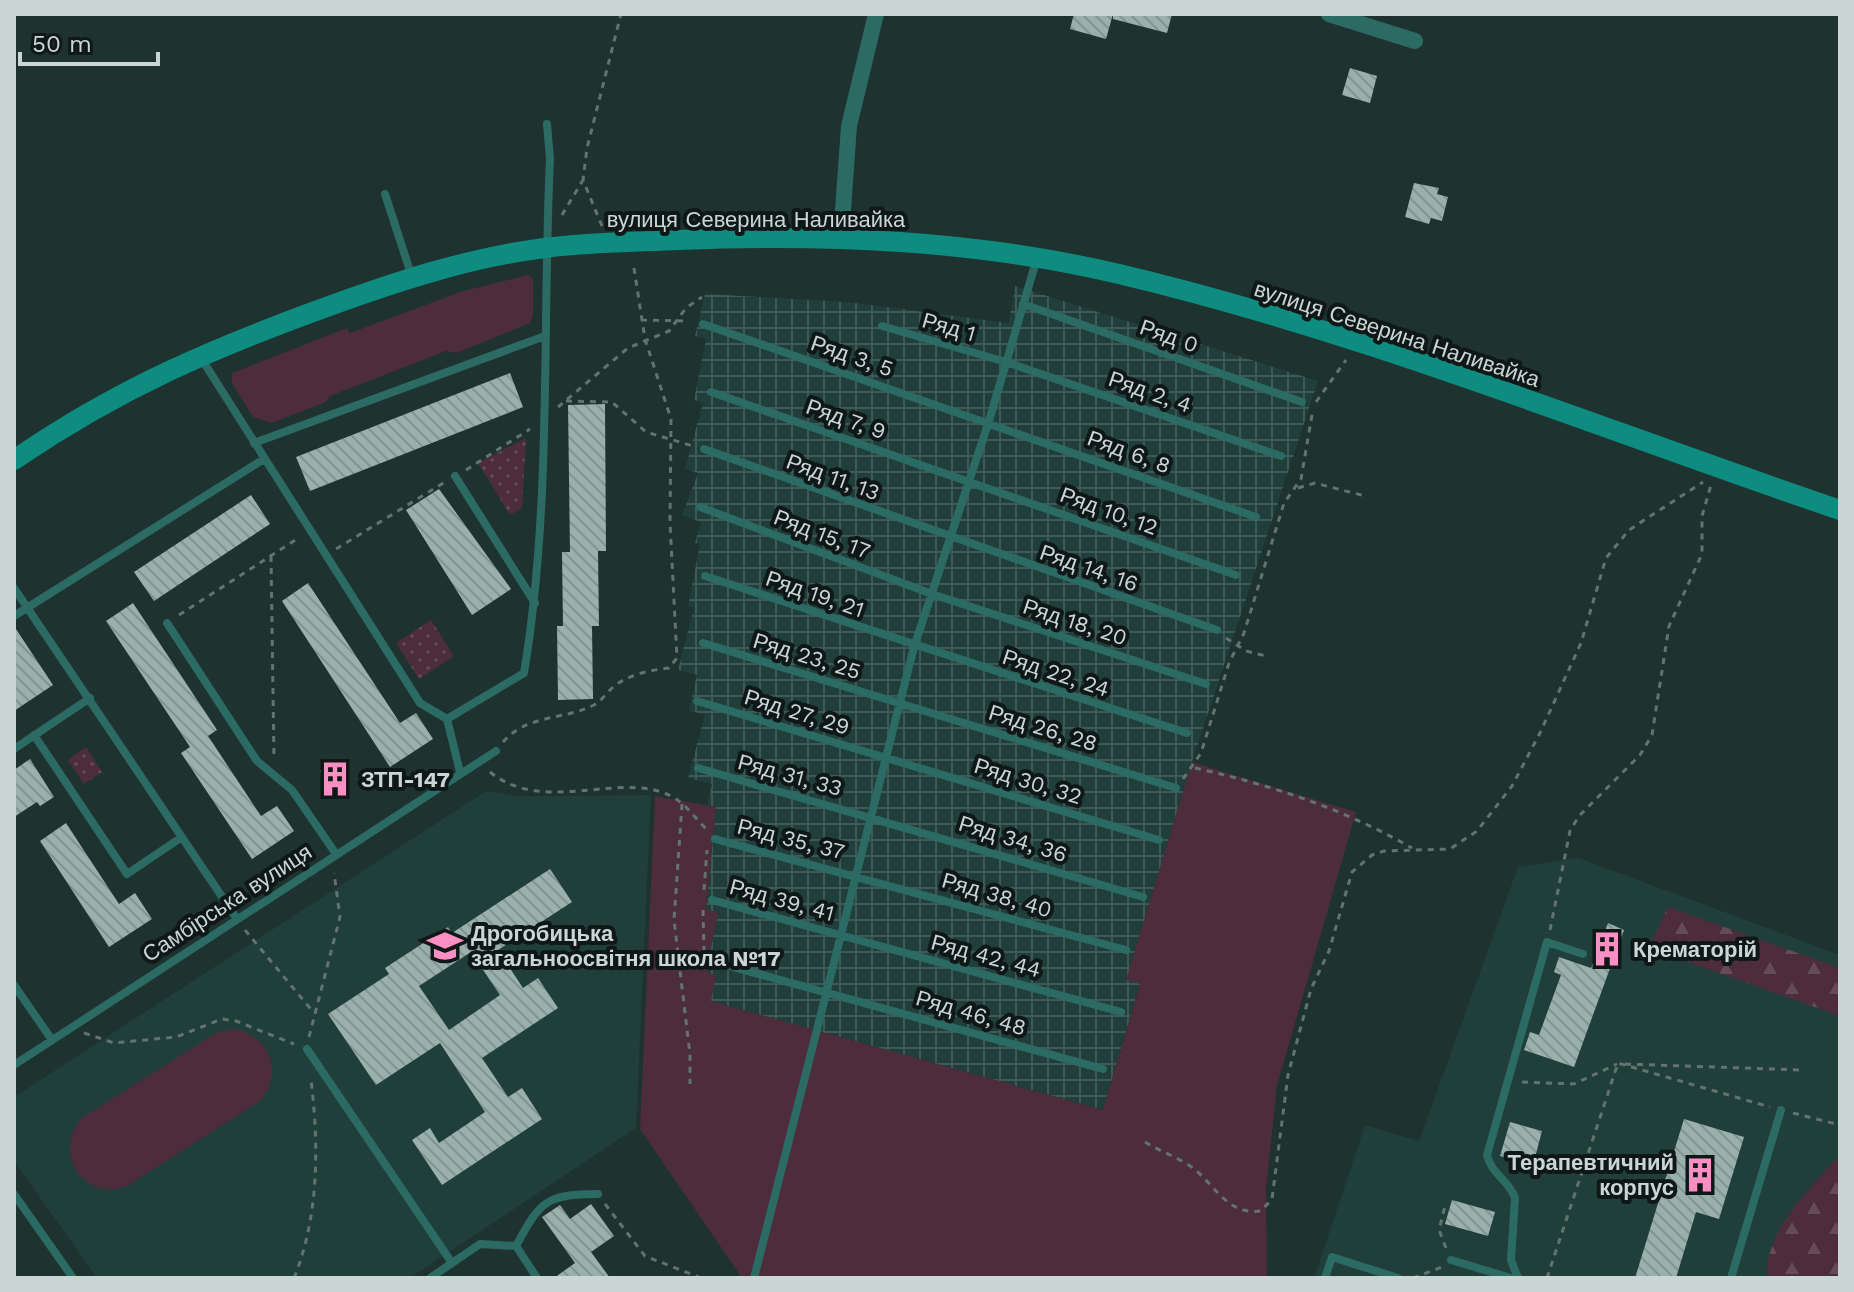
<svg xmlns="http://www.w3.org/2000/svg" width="1854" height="1292" font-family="'Work Sans',sans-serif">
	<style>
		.built { fill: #203e3a }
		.industrial { fill: url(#industrial-grid) }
		.green { fill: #4d2c3c }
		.forest { fill: url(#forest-firs) }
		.park { fill: url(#park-dots) }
		.building { fill: url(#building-back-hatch); fill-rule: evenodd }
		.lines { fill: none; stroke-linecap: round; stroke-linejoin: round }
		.path { stroke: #627370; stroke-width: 3; stroke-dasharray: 6 6; stroke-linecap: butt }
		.lane { stroke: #2b6b63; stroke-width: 8 }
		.street { stroke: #2b6b63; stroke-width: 16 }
		.secondary { stroke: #0e8c80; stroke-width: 20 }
		.labels { text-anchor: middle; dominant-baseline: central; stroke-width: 8; stroke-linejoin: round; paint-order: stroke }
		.street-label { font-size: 22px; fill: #cad6d4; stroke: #0f1817 }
		.poi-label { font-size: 22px; font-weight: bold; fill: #cad6d4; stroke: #0f1817; text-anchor: start }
	</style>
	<defs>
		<pattern id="industrial-grid" width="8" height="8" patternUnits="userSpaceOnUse" patternTransform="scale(2)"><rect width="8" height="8" fill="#203e3a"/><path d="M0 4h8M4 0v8" fill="none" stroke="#3f5956"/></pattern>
		<pattern id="forest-firs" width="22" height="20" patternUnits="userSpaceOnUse" patternTransform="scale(2)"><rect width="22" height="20" fill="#4d2c3c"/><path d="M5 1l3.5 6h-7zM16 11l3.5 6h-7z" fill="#654a57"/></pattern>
		<pattern id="park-dots" width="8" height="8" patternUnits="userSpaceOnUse" patternTransform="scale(2)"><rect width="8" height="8" fill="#4d2c3c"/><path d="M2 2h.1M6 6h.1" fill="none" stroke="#654a57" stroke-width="1.8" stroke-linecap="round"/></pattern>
		<pattern id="building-back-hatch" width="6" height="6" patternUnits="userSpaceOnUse" patternTransform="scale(2)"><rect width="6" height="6" fill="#99b0ac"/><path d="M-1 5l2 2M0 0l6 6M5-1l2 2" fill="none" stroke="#829491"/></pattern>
	</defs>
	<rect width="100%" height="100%" fill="#1e322f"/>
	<path class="built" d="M486 791 520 796 651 795 636 1128 410 1278H97L14 1161V1097Z
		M1579 858 1840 955V1278H1314L1365 1125 1419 1141 1518 867Z"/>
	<path class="industrial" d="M1015 286 1318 381 1192 762 1127 979 1140 984 1103 1110 710 1001 706 973 718 913 706 909 716 807 707 805 712 784 688 778 705 715 689 710 697 675 678 670 694 608 688 606 700 544 695 543 701 522 682 515 698 473 685 469 703 403 694 400 706 339 695 336 705 294 848 302 1009 323Z"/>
	<path class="green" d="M529 275 533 279V315L530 323 457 353 446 351 330 396 326 402 272 423 253 417 232 383V373L347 328 350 333 463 291Z
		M1192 762 1356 812 1277 1086 1266 1190 1267 1278H742L640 1129 655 796 716 807 706 909 718 913 706 972 716 975 711 1001 1103 1110 1140 984 1126 980Z
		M234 1029C269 1035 285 1073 260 1101L127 1186C83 1203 52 1151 82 1118L216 1033Z"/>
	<path class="forest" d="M1668 907 1840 968V1016L1649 948Z
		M1836 1159 1840 1160V1278H1768C1762 1235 1809 1189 1836 1159Z"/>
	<path class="park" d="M526 438 522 508 510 515 478 463Z
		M431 620 454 656 419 679 396 643Z
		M86 747 102 772 84 784 68 760Z"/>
	<path class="building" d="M1074 14H1113L1106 39 1070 29Z
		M1113 14H1172L1167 33 1113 19Z
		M1350 68 1377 76 1370 103 1342 95Z
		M1414 183 1439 188 1437 194 1448 197 1442 221 1431 218 1429 224 1405 217Z
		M510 373 523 407 310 491 296 457Z
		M605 404 606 551H598L599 626H592L593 699 558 700 557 626H563L562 552H570L568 405Z
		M439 489 511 589 472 615 406 510Z
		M251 495 270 524 154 601 134 572Z
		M308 583 400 723 416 713 433 739 390 767 282 601Z
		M133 603 217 730 208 736 261 816 277 806 294 831 252 859 181 753 190 747 106 621Z
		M14 626 53 685 14 711Z
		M30 759 54 797 40 806 37 802 14 817V770Z
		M334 762 349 788 336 796 320 771Z
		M66 823 119 904 135 893 152 919 109 947 40 841Z
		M550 869 572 902 498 950 523 988 538 978 558 1008 482 1058 508 1097 522 1088 542 1119 442 1185 412 1140 430 1128 439 1143 485 1112 440 1043 376 1085 328 1014 389 974 385 968 448 927 452 933ZM471 952 500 995 449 1030 419 986Z
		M1608 923 1624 930 1574 1067 1524 1050 1530 1032 1539 1035 1561 975 1554 972 1559 957 1591 968Z
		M1684 1119 1744 1137 1719 1219 1696 1212 1676 1278H1635Z
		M1510 1122 1542 1131 1533 1165 1500 1156Z
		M1452 1200 1495 1212 1488 1236 1445 1224Z
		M591 1204 614 1236 591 1252 610 1278H554L575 1263 542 1217 560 1205 570 1219Z"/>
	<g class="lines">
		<path class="path" d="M562 215 583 180
			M602 226 583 180 587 148 621 14
			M641 320 689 321
			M566 401 612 402 646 432 693 446
			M1316 402 1346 360
			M558 407 628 348 669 331 686 308 702 297
			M466 470 530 429
			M1298 488 1315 483 1365 496
			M336 549 445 482
			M271 556 274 759
			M179 615 300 537
			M1226 638 1246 651 1266 656
			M503 742C527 714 565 720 594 705 601 701 606 694 612 688 626 675 651 670 669 668L677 658 670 523 671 419 645 339 633 262
			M1195 768C1271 785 1344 809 1412 848
			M490 772C545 817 627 767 676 799 687 806 697 820 707 830
			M1183 779 1201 753 1229 663 1244 633 1284 503 1301 479 1313 409
			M682 804 674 920 690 1055V1084
			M704 890 707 850
			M703 910 704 954
			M245 930 314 1013
			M1550 930 1570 831 1579 816 1640 755 1652 735 1669 626 1702 554V516L1711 485
			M84 1033 114 1043 176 1037 222 1019 236 1021 294 1044
			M309 1037 340 917 334 873
			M1625 1064 1802 1070
			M1522 1082 1574 1084 1617 1064
			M1793 1113 1840 1125
			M1145 1142C1159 1151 1175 1156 1190 1166 1214 1182 1226 1216 1261 1211L1272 1199 1288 1075 1311 989 1329 951 1352 872 1372 855 1384 851 1450 849 1477 831 1512 786 1540 733 1581 643 1606 558 1629 530 1703 482
			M605 1204 645 1256 701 1278
			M1446 1248 1439 1230 1446 1202
			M294 1278C319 1217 319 1145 311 1080
			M1413 1278 1442 1267
			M1547 1278 1618 1063 1770 1107"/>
		<path class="lane" d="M385 194 412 277
			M1023 304 1302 402
			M703 324 1256 517
			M882 326 1006 362 1281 456
			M201 358 420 703 447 719 460 772
			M711 392 1236 575
			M254 443 545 336
			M704 449 1217 630
			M455 476 535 603
			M700 507 932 594 1206 684
			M705 576 1187 733
			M14 588 237 919
			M14 616 264 459
			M167 623 257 761 292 790 336 854
			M703 643 1176 788
			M697 701 1159 840
			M447 719 524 673C552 504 542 330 550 159L547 124
			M34 735 127 874 182 837
			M14 749 90 698
			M698 768 1143 897
			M715 839 1126 950
			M712 900 1121 1012
			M715 962 1103 1069
			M14 985 52 1040
			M307 1049 452 1263
			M14 1065 496 751
			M14 1194 73 1278
			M516 1246C540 1202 545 1194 598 1194
			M1451 1260 1511 1278
			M430 1278 480 1244 516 1246 537 1278
			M754 1278 914 647 989 421 1037 258
			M1325 1278 1332 1257 1398 1278
			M1518 1278 1511 1260 1515 1198C1509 1180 1491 1174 1487 1155L1547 942 1583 954
			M1731 1278 1781 1110"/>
		<path class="street" d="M1329 14 1415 41
			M841 238 849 126 876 14"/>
		<path class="secondary" d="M14 460C119 388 213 348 332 305 401 280 472 257 545 248 589 242 635 242 679 240 827 234 974 240 1119 274 1364 332 1601 429 1840 510"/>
	</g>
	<defs>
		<g id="building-bare" transform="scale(2.76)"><path d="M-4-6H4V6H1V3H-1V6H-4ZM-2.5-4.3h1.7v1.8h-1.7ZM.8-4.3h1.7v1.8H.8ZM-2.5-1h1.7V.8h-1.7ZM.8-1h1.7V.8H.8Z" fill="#fb8fc4" stroke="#0f1817" stroke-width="2.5" paint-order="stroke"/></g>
		<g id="school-bare" transform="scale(2.76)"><path d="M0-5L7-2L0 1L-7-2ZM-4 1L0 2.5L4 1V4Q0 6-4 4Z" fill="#fb8fc4" stroke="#0f1817" stroke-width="2.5" paint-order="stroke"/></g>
	</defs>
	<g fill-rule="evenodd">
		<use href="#building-bare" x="335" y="779"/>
		<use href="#school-bare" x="445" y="946"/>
		<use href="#building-bare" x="1607" y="949"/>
		<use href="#building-bare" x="1700" y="1175"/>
	</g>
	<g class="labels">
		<g class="street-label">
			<text x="756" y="219">вулиця Северина Наливайка</text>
			<text transform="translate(949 327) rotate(16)">Ряд 1</text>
			<text transform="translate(1397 334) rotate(18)">вулиця Северина Наливайка</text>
			<text transform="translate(1169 336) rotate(19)">Ряд 0</text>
			<text transform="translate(852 356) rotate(19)">Ряд 3, 5</text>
			<text transform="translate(1150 392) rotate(19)">Ряд 2, 4</text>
			<text transform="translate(846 419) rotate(19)">Ряд 7, 9</text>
			<text transform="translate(1129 452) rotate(20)">Ряд 6, 8</text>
			<text transform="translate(833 477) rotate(20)">Ряд 11, 13</text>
			<text transform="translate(1109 511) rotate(20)">Ряд 10, 12</text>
			<text transform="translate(822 534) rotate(21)">Ряд 15, 17</text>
			<text transform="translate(1089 568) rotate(19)">Ряд 14, 16</text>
			<text transform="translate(815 594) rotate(19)">Ряд 19, 21</text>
			<text transform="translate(1075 622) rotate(18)">Ряд 18, 20</text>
			<text transform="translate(807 656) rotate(17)">Ряд 23, 25</text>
			<text transform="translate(1056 673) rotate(18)">Ряд 22, 24</text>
			<text transform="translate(797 712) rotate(17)">Ряд 27, 29</text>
			<text transform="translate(1043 728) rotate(17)">Ряд 26, 28</text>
			<text transform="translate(790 775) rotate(15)">Ряд 31, 33</text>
			<text transform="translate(1028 781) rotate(17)">Ряд 30, 32</text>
			<text transform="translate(791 839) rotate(14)">Ряд 35, 37</text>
			<text transform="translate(1013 839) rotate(17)">Ряд 34, 36</text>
			<text transform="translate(997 895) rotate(16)">Ряд 38, 40</text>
			<text transform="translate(782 900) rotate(15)">Ряд 39, 41</text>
			<text transform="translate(227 903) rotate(-33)">Самбірська вулиця</text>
			<text transform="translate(986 956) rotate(15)">Ряд 42, 44</text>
			<text transform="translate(971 1013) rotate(16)">Ряд 46, 48</text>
		</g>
		<g class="poi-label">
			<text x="361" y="779">ЗТП-147</text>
			<text x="471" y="933">Дрогобицька<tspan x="471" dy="25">загальноосвітня школа №17</tspan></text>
			<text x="1633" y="949">Крематорій</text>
			<text x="1674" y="1162" text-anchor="end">Терапевтичний<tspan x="1674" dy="25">корпус</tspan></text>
		</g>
	</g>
	<rect width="1854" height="1292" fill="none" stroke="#cad6d4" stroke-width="32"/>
	<path d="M20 52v12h138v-12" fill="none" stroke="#cad6d4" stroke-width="4"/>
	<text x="32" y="52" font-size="24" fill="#cad6d4" stroke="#0f1817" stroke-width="6" paint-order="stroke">50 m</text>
</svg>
